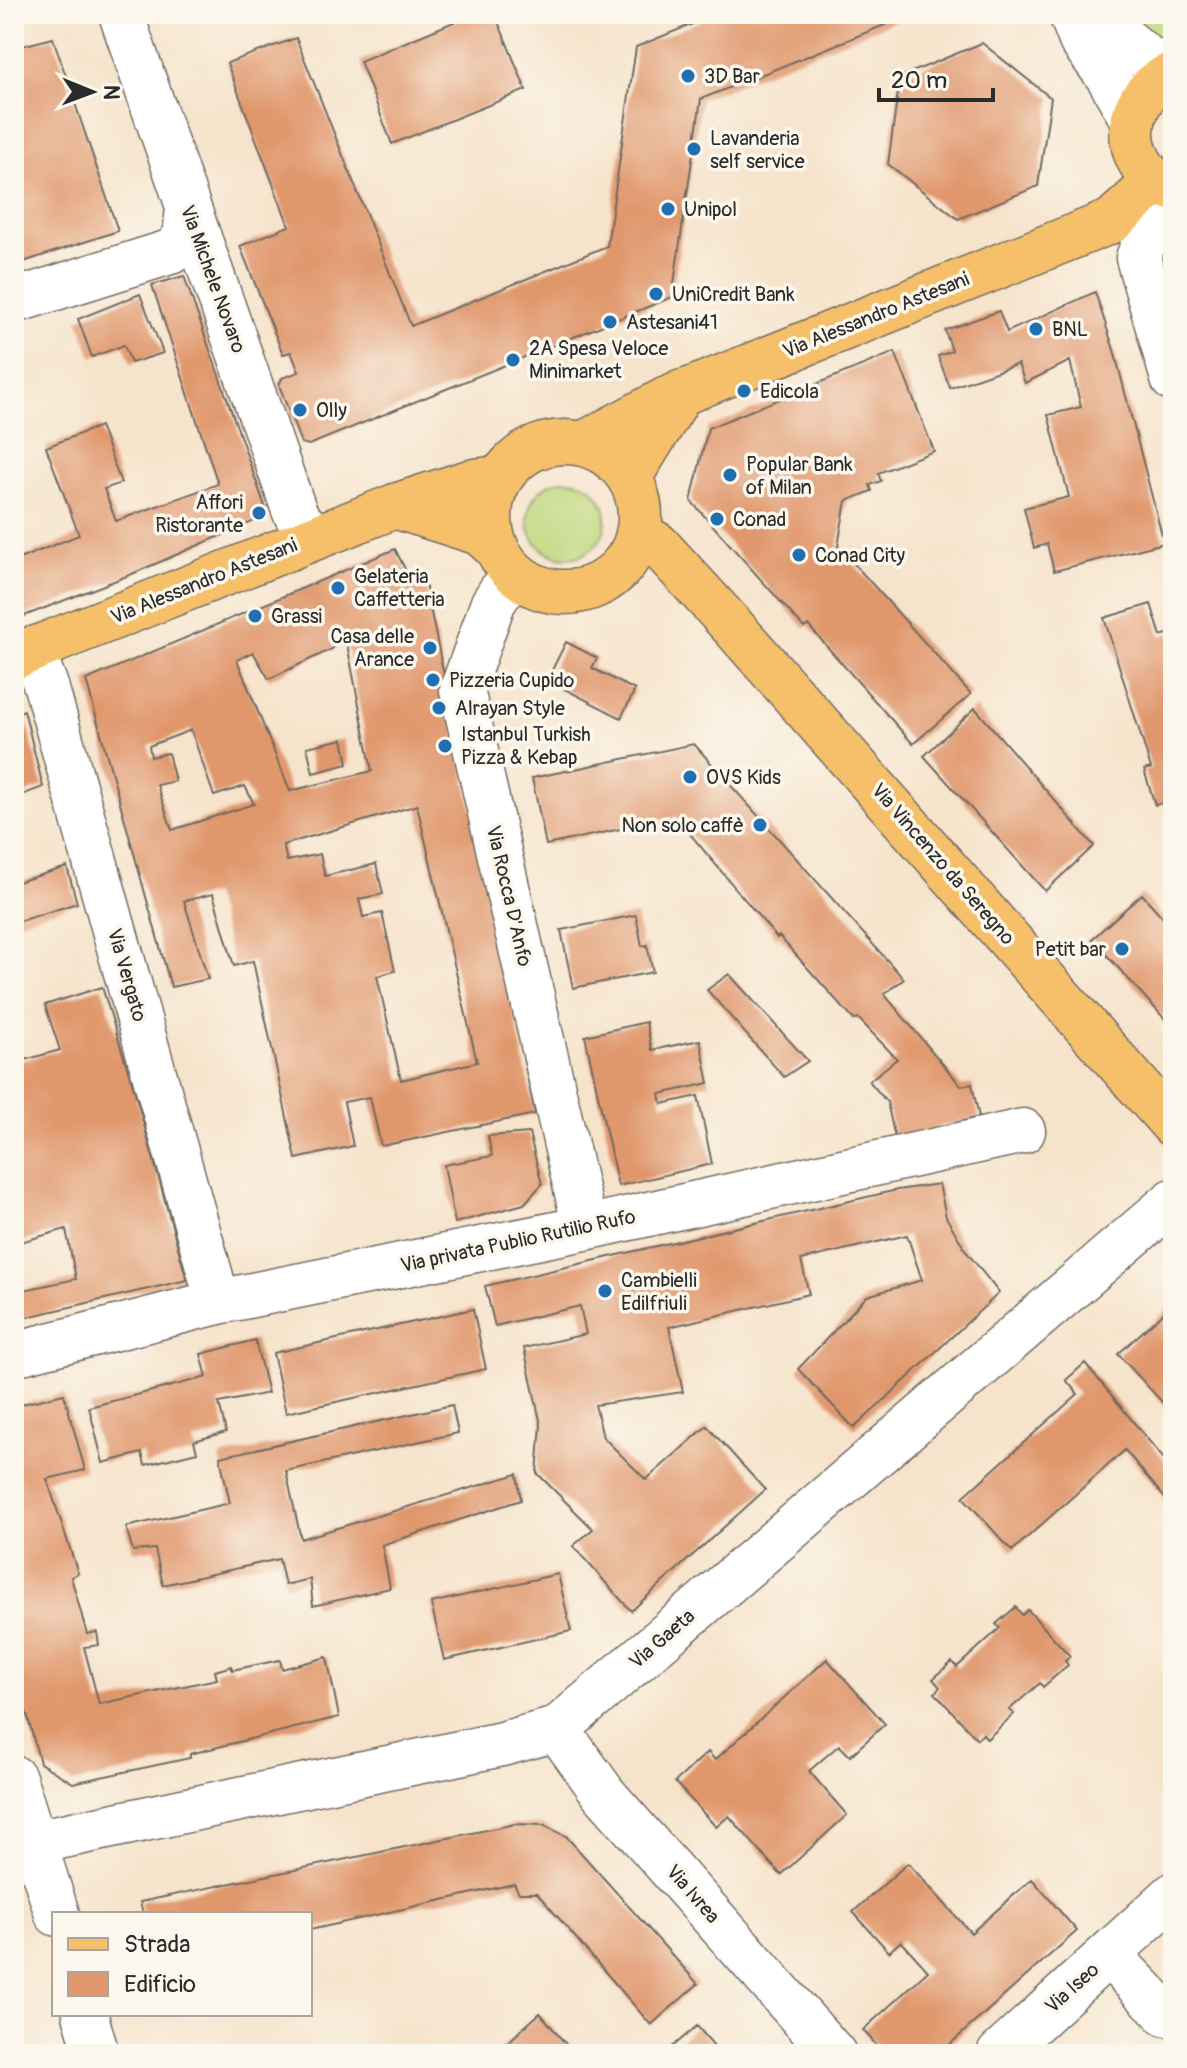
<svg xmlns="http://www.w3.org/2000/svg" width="1187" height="2068" font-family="Pangolin,sans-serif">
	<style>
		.green { fill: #bfd67a; stroke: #758052; stroke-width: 2 }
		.building { fill: #e0976c; fill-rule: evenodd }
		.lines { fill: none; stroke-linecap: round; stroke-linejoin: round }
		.minor-casing { stroke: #726b63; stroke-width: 47 }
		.major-casing { stroke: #726b63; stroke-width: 47 }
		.minor { stroke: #fff; stroke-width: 44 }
		.major { stroke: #f6c06b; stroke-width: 44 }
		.poi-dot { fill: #1f6fb2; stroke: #fbf7ec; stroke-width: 3 }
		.labels { text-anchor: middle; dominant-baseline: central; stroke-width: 7; stroke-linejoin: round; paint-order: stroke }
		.poi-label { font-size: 20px; fill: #2b2b2b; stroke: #fbf7ec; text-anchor: start }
		.street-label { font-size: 20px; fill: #2b2b2b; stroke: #fbf7ec }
	</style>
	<rect width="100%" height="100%" fill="#fbf7ec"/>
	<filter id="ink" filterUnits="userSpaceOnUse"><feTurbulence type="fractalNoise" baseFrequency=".0125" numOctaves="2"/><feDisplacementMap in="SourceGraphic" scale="16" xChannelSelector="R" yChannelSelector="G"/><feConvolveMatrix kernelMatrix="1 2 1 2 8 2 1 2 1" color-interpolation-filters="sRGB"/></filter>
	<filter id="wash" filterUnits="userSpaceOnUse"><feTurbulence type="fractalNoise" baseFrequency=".006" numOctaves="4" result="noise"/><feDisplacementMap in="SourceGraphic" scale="32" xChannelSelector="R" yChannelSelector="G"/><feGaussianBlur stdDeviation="1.8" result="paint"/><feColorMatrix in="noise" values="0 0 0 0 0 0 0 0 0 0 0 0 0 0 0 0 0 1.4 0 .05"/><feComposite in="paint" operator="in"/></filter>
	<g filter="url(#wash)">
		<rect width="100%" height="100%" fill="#f6e3cb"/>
		<path class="green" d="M1125 14 1173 15V39H1155Z
			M528 519a39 39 0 1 1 78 0a39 39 0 1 1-78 0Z"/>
		<g id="blocks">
			<path class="building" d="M473 14H495L526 90 392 144 360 61Z
				M717 14H912L701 99 672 297 309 445 301 443 279 385 282 378 299 372 291 352 283 354 240 246 289 226 227 63 296 38 411 326 607 246 636 47Z
				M53 38 118 231 14 265V48Z
				M982 43 1051 98 1038 186 958 219 888 164 900 77Z
				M184 276 268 515 132 574 14 620V561L79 535 46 447 100 426 121 483 104 489 116 521 218 484 152 285Z
				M1095 292 1114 350 1164 543 1054 571 1047 544 1034 548 1024 508 1069 497 1048 415 1081 407 1070 361 1025 383 1018 364 950 388 938 356 952 351 945 330 999 311 1007 332Z
				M140 294 163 353 131 363 124 345 92 357 78 319Z
				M895 352 934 451 878 473 881 481 870 485 872 491 846 501 838 546 971 694 913 744 808 625 804 628 691 501 708 428Z
				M395 549 409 577 423 574 535 1114 381 1146 370 1097 344 1102 353 1146 296 1159 253 961 234 966 213 894 184 901 208 979 171 987 86 680ZM345 634 372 771 290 791 237 660 253 652 269 679 332 649ZM191 730 214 796 245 786 254 804 172 830 157 785 175 781 168 753 151 757 149 746ZM417 805 477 1062 401 1080 377 976 395 971 382 913 363 917 359 899 383 894 376 864 325 876 320 854 287 861 283 845Z
				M1151 604 1161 636 1170 633 1173 643V800L1155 805 1144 770 1151 768 1104 618Z
				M566 642 597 658 592 668 635 690 621 718 547 680Z
				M975 708 1094 846 1045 891 924 756Z
				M24 710 43 787 14 798V714Z
				M343 739 348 764 313 773 307 747Z
				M694 744 904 979 884 994 961 1086 972 1084 979 1117 895 1138 887 1102 869 1081 897 1059 858 1018 854 1020 779 936 777 938 676 817 546 845 532 778Z
				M67 867 77 903 14 923V883Z
				M1142 894 1173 929V1028L1092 939Z
				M636 915 642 946 647 945 653 972 573 988 561 930Z
				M729 974 808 1061 784 1077 707 990Z
				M102 987 134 1089 187 1280 14 1320V1292L76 1279 66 1229 14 1244V1063L60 1050 45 1005Z
				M646 1022 652 1050 700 1040 709 1083 660 1094 662 1104 698 1096 712 1164 618 1186 585 1036Z
				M529 1133 542 1184 524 1204 455 1223 444 1165 492 1156 488 1136Z
				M939 1184 946 1217 966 1251 999 1293 854 1428 798 1369 867 1296 922 1280 907 1235 801 1260 809 1294 669 1327 683 1392 595 1405 603 1437 646 1480 707 1426 765 1490 631 1611 573 1546 593 1529 537 1473 541 1425 524 1348 586 1334 580 1306 495 1326 485 1286 897 1190Z
				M1173 1304V1414L1118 1354Z
				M473 1309 486 1369 286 1413 273 1353Z
				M255 1340 268 1393 219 1403 226 1432 194 1441 197 1452 145 1465 142 1453 103 1463 89 1407 207 1377 201 1354Z
				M1085 1363 1173 1470V1508L1125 1450 1012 1551 963 1497 1078 1394 1066 1380Z
				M64 1394 85 1470 47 1479 78 1573 71 1577 87 1634 97 1632 99 1645 84 1647 99 1704 217 1679 215 1671 232 1666V1670L280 1660 282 1669 327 1657 339 1717 190 1754V1758L73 1783 40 1763 14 1665V1406Z
				M452 1405 458 1433 286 1471 301 1539 517 1474 521 1500 382 1545 390 1588 313 1606 310 1579 285 1585 279 1559 163 1585 155 1549 133 1551 126 1527 230 1503 220 1457Z
				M558 1574 571 1631 444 1660 431 1603Z
				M1016 1607 1022 1615 1028 1610 1070 1656 1065 1661 1068 1665 1043 1687 1040 1683 1009 1710 1014 1714 987 1739 983 1734 977 1739 935 1693 940 1687 933 1679 952 1662 957 1667 1000 1628 996 1624Z
				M827 1659 885 1724 850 1756 839 1745 809 1771 847 1815 781 1875 729 1816 716 1827 675 1782 708 1752 715 1760Z
				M515 1824 543 1825 566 1836 698 1984 651 2025 537 1893H519L514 1884 310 1930V1914H143L140 1902Z
				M908 1863 971 1933 1032 1879 1077 1931 939 2054H884L863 2030 928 1971 901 1941 889 1952 853 1912Z
				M540 2013 574 2054H495Z
				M697 2026 721 2054H664Z"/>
		</g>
	</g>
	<g filter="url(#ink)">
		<use href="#blocks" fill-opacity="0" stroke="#726b63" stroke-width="2"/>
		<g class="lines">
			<g class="minor-casing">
				<path id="minor" d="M121 14 294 510 300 522 317 536
					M1071 14 1081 40 1109 78 1133 121
					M1105 14 1109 26 1169 76
					M1165 187 1138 258 1173 379
					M14 301 173 251 185 237 188 208
					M518 576 500 592 493 603 462 690 585 1228
					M32 649 46 686 218 1302
					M14 1354 218 1302 585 1228 1023 1131
					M557 1729 604 1794 834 2054
					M14 1778 57 1914
					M14 1836 35 1842 502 1744 557 1729 1173 1201
					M1109 1955 1166 2014
					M85 2014 97 2054
					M999 2054 1173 1895"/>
			</g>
			<g class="major-casing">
				<path id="major" d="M1173 74C1135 90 1120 132 1143 167 1150 178 1160 186 1173 188
					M490 517a75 75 0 1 1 150 0a75 75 0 1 1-150 0Z
					M583 444 667 399 1112 221 1156 181
					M629 478 682 392
					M395 506 480 533 495 547
					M638 533 658 545 734 628 1173 1125
					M14 657 395 506 473 481 500 478"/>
			</g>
			<use href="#minor" class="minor"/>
			<use href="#major" class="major"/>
		</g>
	</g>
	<g class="poi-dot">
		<circle cx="688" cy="76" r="8"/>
		<circle cx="694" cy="149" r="8"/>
		<circle cx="668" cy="209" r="8"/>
		<circle cx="656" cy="294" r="8"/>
		<circle cx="610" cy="322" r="8"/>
		<circle cx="1036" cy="329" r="8"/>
		<circle cx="513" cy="360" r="8"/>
		<circle cx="744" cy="391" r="8"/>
		<circle cx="300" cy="410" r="8"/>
		<circle cx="730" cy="475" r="8"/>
		<circle cx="259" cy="513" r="8"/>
		<circle cx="717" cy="519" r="8"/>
		<circle cx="799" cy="555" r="8"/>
		<circle cx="338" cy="588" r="8"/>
		<circle cx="255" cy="616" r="8"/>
		<circle cx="430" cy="648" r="8"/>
		<circle cx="433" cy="680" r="8"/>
		<circle cx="439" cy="708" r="8"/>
		<circle cx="445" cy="746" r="8"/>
		<circle cx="690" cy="777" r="8"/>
		<circle cx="760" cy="825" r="8"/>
		<circle cx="1122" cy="949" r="8"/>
		<circle cx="605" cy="1291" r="8"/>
	</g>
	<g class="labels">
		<g class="poi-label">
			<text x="704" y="76">3D Bar</text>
			<text x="710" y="138">Lavanderia<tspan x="710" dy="23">self service</tspan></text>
			<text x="684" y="209">Unipol</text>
			<text x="672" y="294">UniCredit Bank</text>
			<text x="626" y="322">Astesani41</text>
			<text x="1052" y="329">BNL</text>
			<text x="529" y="348">2A Spesa Veloce<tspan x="529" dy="23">Minimarket</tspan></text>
			<text x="760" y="391">Edicola</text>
			<text x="316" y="410">Olly</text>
			<text x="746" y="464">Popular Bank<tspan x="746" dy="23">of Milan</tspan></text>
			<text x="243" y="502" text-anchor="end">Affori<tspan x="243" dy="23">Ristorante</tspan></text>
			<text x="733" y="519">Conad</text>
			<text x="815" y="555">Conad City</text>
			<text x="354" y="576">Gelateria<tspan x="354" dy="23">Caffetteria</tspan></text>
			<text x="271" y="616">Grassi</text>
			<text x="414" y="636" text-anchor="end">Casa delle<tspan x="414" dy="23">Arance</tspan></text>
			<text x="449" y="680">Pizzeria Cupido</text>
			<text x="455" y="708">Alrayan Style</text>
			<text x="461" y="734">Istanbul Turkish<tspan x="461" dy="23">Pizza &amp; Kebap</tspan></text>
			<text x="706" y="777">OVS Kids</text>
			<text x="744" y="825" text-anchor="end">Non solo caffè</text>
			<text x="1106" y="949" text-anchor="end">Petit bar</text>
			<text x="621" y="1280">Cambielli<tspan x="621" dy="23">Edilfriuli</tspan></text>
		</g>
		<g class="street-label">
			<text transform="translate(213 279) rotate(70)">Via Michele Novaro</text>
			<text transform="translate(876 315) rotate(-22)">Via Alessandro Astesani</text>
			<text transform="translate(204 581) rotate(-22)">Via Alessandro Astesani</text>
			<text transform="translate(943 864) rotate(49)">Via Vincenzo da Seregno</text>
			<text transform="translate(509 896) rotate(77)">Via Rocca D'Anfo</text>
			<text transform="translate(127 975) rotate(74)">Via Vergato</text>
			<text transform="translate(518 1241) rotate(-12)">Via privata Publio Rutilio Rufo</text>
			<text transform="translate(662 1639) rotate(-41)">Via Gaeta</text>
			<text transform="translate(693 1894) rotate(49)">Via Ivrea</text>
			<text transform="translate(1072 1988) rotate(-42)">Via Iseo</text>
		</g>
	</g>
	<rect width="1187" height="2068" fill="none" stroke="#fbf7ec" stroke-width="48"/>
	<rect x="52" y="1912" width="260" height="104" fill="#fbf7ec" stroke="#a8a59f" stroke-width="2"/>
	<rect x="68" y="1938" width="40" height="12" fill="#f6c06b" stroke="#a8a59f" stroke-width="2"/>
	<text x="124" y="1952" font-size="24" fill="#2b2b2b">Strada</text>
	<rect x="68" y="1972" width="40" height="24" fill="#e0976c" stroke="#a8a59f" stroke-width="2"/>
	<text x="124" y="1992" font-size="24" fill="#2b2b2b">Edificio</text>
	<g transform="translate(92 92) rotate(91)" stroke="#fbf7ec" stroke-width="6" paint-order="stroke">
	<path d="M0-6L14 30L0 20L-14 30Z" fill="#2b2b2b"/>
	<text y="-12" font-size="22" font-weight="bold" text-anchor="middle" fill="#2b2b2b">N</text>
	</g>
	<path d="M879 88v12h114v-12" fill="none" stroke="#2b2b2b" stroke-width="4"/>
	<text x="891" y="88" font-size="24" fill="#2b2b2b" stroke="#fbf7ec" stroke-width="6" paint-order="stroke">20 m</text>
</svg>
